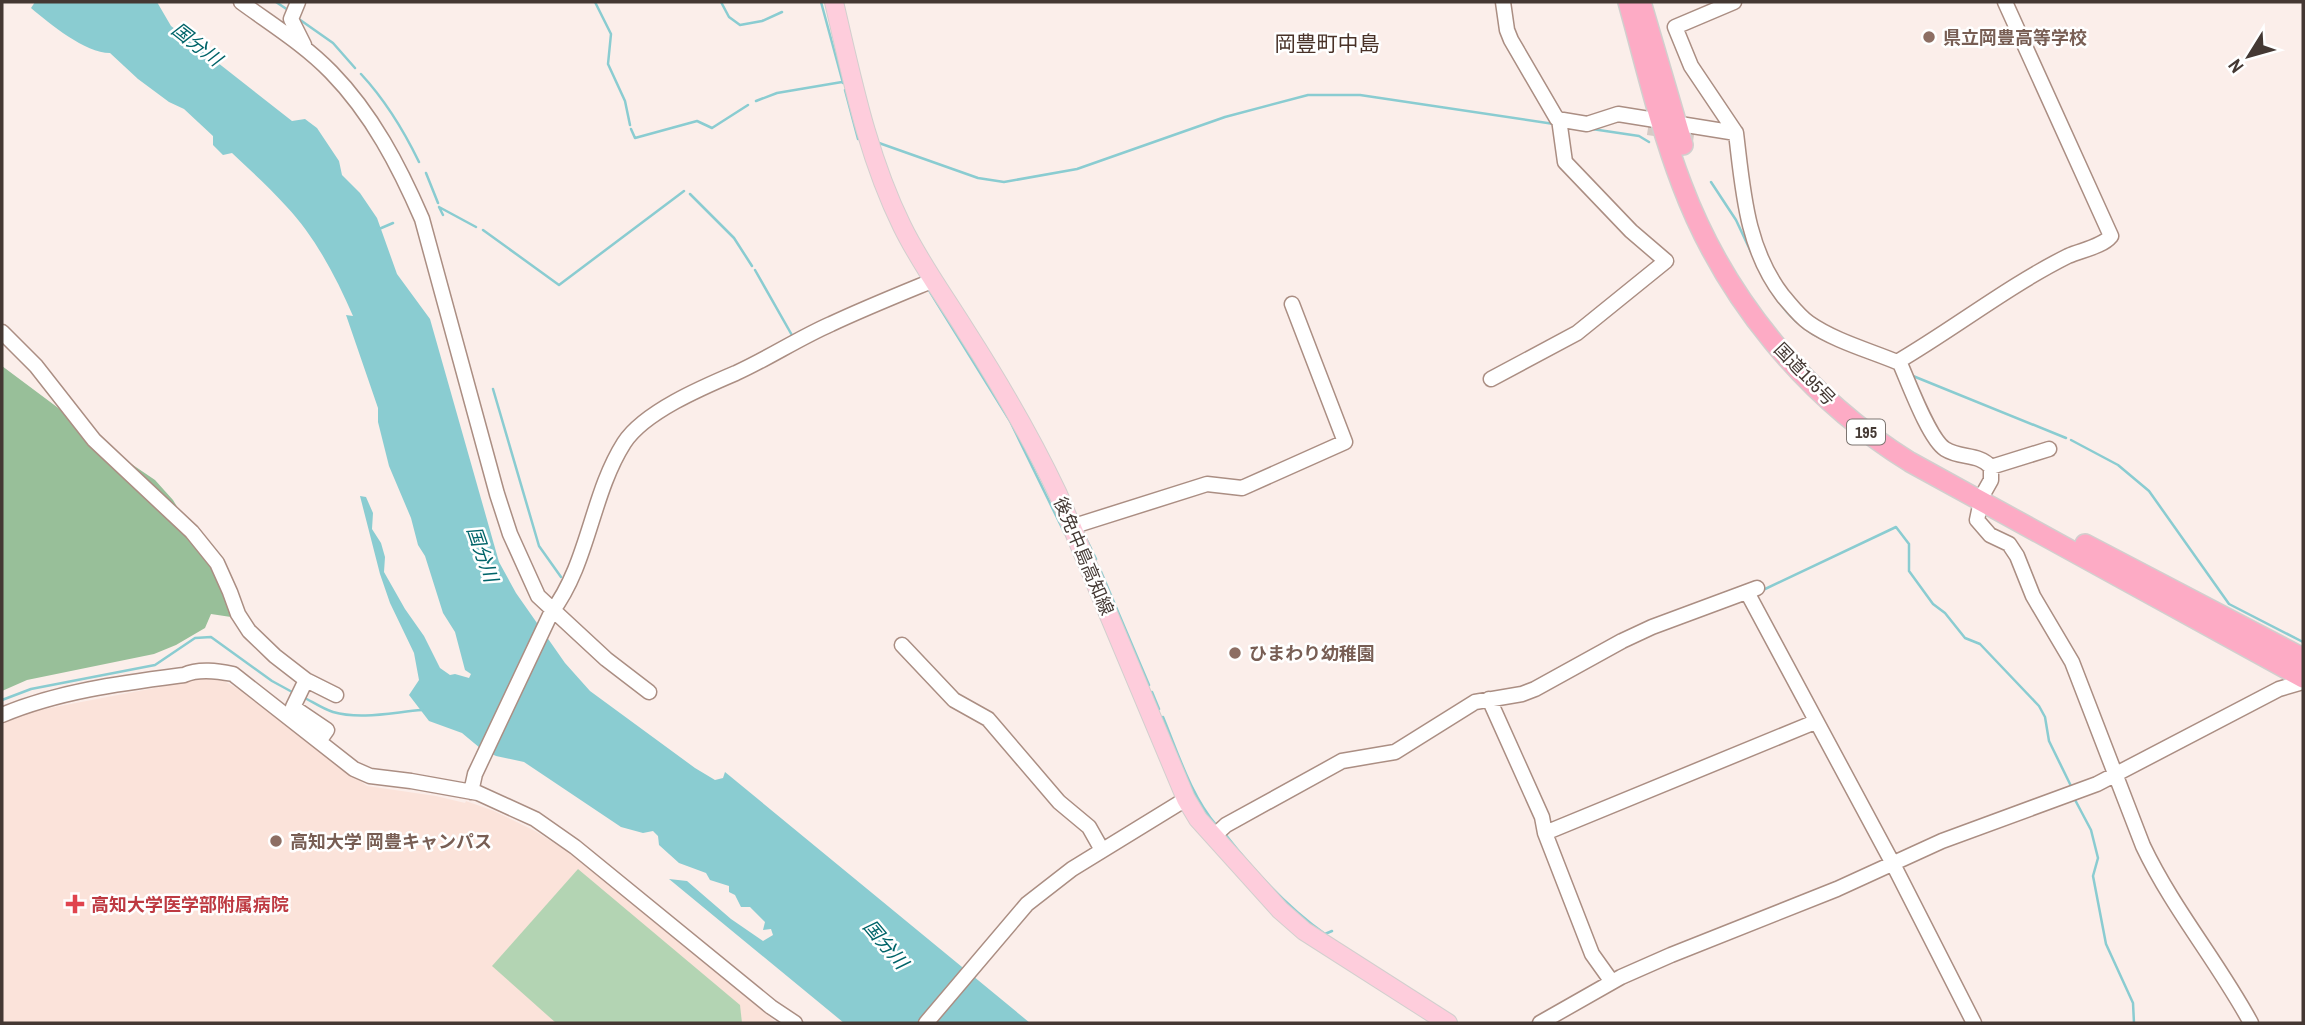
<svg xmlns="http://www.w3.org/2000/svg" width="2305" height="1025" font-family="'Archivo Narrow','Noto Sans JP',sans-serif">
	<style>
		.built { fill: #fbe3da }
		.green { fill: #b3d4b3 }
		.forest { fill: #98bf99 }
		.water { fill: #8accd1 }
		.lines { fill: none; stroke-linecap: round; stroke-linejoin: round }
		.stream { stroke: #8accd1; stroke-width: 2.5 }
		.minor-tunnel { stroke: #d6cac5; stroke-width: 14; stroke-dasharray: 14 7; stroke-linecap: butt }
		.minor-casing { stroke: #ab8e83; stroke-width: 17 }
		.major-casing { stroke: #d2cfce; stroke-width: 20 }
		.highway-casing { stroke: #d2cfce; stroke-width: 22 }
		.minor { stroke: #fff; stroke-width: 14 }
		.major { stroke: #fecddc; stroke-width: 18 }
		.highway { stroke: #fdabc5; stroke-width: 19 }
		.education-dot { fill: #8d6e63; stroke: #fff; stroke-width: 2.5 }
		.health-dot { fill: #e0444e; stroke: #fff; stroke-width: 2.5 }
		.labels { text-anchor: middle; dominant-baseline: central; stroke-width: 5; stroke-linejoin: round; paint-order: stroke }
		.shield { fill: #fff; stroke: #7c7470; stroke-width: 2 }
		.shield-label { font-size: 16px; font-weight: bold; fill: #443833 }
		.education-label { font-size: 18px; font-weight: bold; fill: #785e54; stroke: #fff; text-anchor: start }
		.street-label { font-size: 18px; fill: #443833; stroke: #fff }
		.health-label { font-size: 18px; font-weight: bold; fill: #be3a42; stroke: #fff; text-anchor: start }
		.water-label { font-size: 19px; font-style: italic; fill: #006469; stroke: #fff }
		.quarter-label { font-size: 21px; fill: #493228; stroke: #fff }
	</style>
	<rect width="100%" height="100%" fill="#fbeeea"/>
	<path class="built" d="M207 678 224 681 242 691 367 786 436 796 465 803 466 801 494 811 535 831 567 851 777 1023H2V724L34 711Z"/>
	<path class="green" d="M578 869 740 1005 742 1023H556L492 966Z"/>
	<path class="forest" d="M2 366 73 419 110 453 127 461 155 480 173 500 225 586 231 617 211 614 205 628 176 645 154 654 27 680 2 691Z"/>
	<path class="water" d="M35 2H157L171 26 292 121 305 119 317 128 339 161 342 175 360 193 377 218 397 274 430 319 499 562 516 593 565 663 590 691 695 768 715 780 723 778 725 772 1030 1023H844L669 879 687 881 731 919 763 941 773 935 771 929 763 930 765 922 750 907H741L735 895 729 892V886L710 880 706 873 679 863 659 845 658 836 653 831 643 833 621 827 524 762 496 756 480 748 462 733 429 721 409 695 419 680 414 653 390 603 380 574 360 496 366 497 373 513 372 529 381 543 385 557 384 572 405 609 424 636 440 668 450 675 455 674 469 678 471 674 465 670 455 632 443 613 425 556 418 545 411 518 389 466 378 422V408L346 315 353 316C336 277 316 238 286 206 269 187 250 170 232 153L223 155 213 145V136L184 109 169 102 138 79 110 53C85 53 50 24 31 8Z"/>
	<g class="lines">
		<path class="stream" d="M276 2 288 10
			M595 2 611 34 608 64 625 101 630 125
			M721 2 729 17 740 25 762 21 782 12
			M821 2 843 83
			M296 17 333 43 355 68
			M361 74C386 101 403 129 419 162
			M845 90 858 139
			M756 101 777 93 842 82
			M631 129 635 138 697 121 712 128 748 105
			M1592 129 1639 136 1649 142
			M879 143 978 178 1004 182 1077 169 1225 117 1308 95H1360L1554 124
			M426 173 438 203
			M1711 182 1736 220 1751 252
			M690 194 734 238 752 266
			M439 207 476 227
			M439 207 443 215
			M379 229 393 223
			M483 230 559 285 684 191
			M755 270 793 337
			M1768 286C1784 312 1803 333 1832 343
			M927 287 1010 421 1065 534
			M1913 376 2066 438
			M493 389 539 546 561 577
			M2071 440 2118 465 2149 491 2229 604 2303 642
			M1082 530 1096 559
			M1099 567 1149 685
			M1763 590 1896 527 1909 544V571L1933 604 1945 613 1965 638 1980 644 2039 706 2045 717 2049 741 2071 786
			M1152 692 1159 709
			M303 697C313 702 323 709 333 712 361 720 394 712 422 710
			M2 700 31 689 155 665 195 638 211 637 272 681 294 693
			M1163 717C1178 753 1191 796 1217 826
			M2073 796 2091 830 2098 858 2093 876 2106 944 2133 1003 2134 1023
			M1225 834C1254 871 1287 907 1325 934L1332 931"/>
		<path class="minor-tunnel" d="M1648 128 1694 135"/>
		<g class="minor-casing">
			<path id="minor" d="M241 2C271 24 305 45 331 72 372 114 399 166 422 219L497 494 510 534 538 596 606 659 649 692
				M298 2 291 19 304 45
				M1503 2 1507 30 1511 40 1557 119 1587 124 1618 114 1736 133C1743 190 1746 248 1783 296 1791 305 1799 316 1809 323 1835 341 1868 350 1897 362 1955 328 2008 286 2068 256 2081 250 2102 247 2111 236L2005 2
				M1734 2 1675 27 1691 66 1736 133
				M2 332 36 366 94 440 192 532 217 563 230 592 238 614 249 631 275 656 306 680 293 707 327 730 320 740
				M1899 361C1908 381 1929 439 1945 449 1961 459 1978 453 1991 467V480L1982 496 1977 520 1990 535 2009 544 2017 556 2033 596 2072 662 2143 846C2173 909 2218 962 2251 1023
				M1491 379 1577 333 1666 261 1631 231 1565 162 1559 119
				M1991 467 2049 449
				M1071 527 1207 484 1242 488 1345 442 1292 304
				M1747 592 1892 862 1974 1023
				M902 645 954 700 988 719 1059 802 1089 827 1102 850
				M306 680 336 695
				M1489 699 1542 817 1545 833 1592 954 1612 982
				M2 715C59 691 123 683 184 675 199 668 218 671 233 674L354 769 370 776 411 781 478 793 535 819 575 847 771 1007 795 1023
				M471 792 475 774 551 613C589 563 591 495 624 443 644 412 703 387 736 373 769 358 799 338 831 324 865 308 900 294 934 280
				M1545 833 1815 722
				M1214 836 1226 825 1342 761 1395 752 1475 702 1522 694 1535 689 1622 641 1652 627 1757 588
				M926 1023 1027 904 1072 869 1186 799
				M1540 1023 1621 977 1671 955 1837 889 1942 841 2097 784 2279 689 2303 682"/>
		</g>
		<g class="major-casing">
			<path id="major" d="M834 2C852 78 867 155 902 226 920 263 945 297 966 331 1000 384 1031 437 1058 494L1186 799 1198 819 1280 910 1304 931 1448 1023"/>
		</g>
		<g class="highway-casing">
			<path id="highway" d="M1628 2C1645 63 1659 125 1682 185 1725 299 1807 398 1910 462L2303 678
				M1641 2 1683 145
				M2085 544 2303 658"/>
		</g>
		<use href="#minor" class="minor"/>
		<use href="#major" class="major"/>
		<use href="#highway" class="highway"/>
	</g>
	<g class="education-dot">
		<circle cx="1929" cy="37" r="7"/>
		<circle cx="1235" cy="653" r="7"/>
		<circle cx="276" cy="841" r="7"/>
	</g>
	<path class="health-dot" d="M71.5 893.5h7v7h7v7h-7v7h-7v-7h-7v-7h7z"/>
	<g class="labels">
		<rect class="shield" x="1847" y="419.5" width="38" height="25" rx="5"/>
		<g class="shield-label">
			<text x="1866" y="432">195</text>
		</g>
		<g class="education-label">
			<text x="1943" y="37">県立岡豊高等学校</text>
			<text x="1249" y="653">ひまわり幼稚園</text>
			<text x="290" y="841">高知大学 岡豊キャンパス</text>
		</g>
		<g class="street-label">
			<text transform="translate(1805 374) rotate(46)">国道195号</text>
			<text transform="translate(1084 556) rotate(67)">後免中島高知線</text>
		</g>
		<g class="health-label">
			<text x="91" y="904">高知大学医学部附属病院</text>
		</g>
		<g class="water-label">
			<text transform="translate(197 44) rotate(38)">国分川</text>
			<text transform="translate(483 554) rotate(71)">国分川</text>
			<text transform="translate(886 944) rotate(50)">国分川</text>
		</g>
		<g class="quarter-label">
			<text x="1327" y="43">岡豊町中島</text>
		</g>
	</g>
	<rect width="2305" height="1025" fill="none" stroke="#443833" stroke-width="7"/>
	<g transform="translate(2249 56) rotate(233)" stroke="#ffffff" stroke-width="5" paint-order="stroke">
	<path d="M0-5L12 26L0 18L-12 26Z" fill="#443833"/>
	<text y="-10" font-size="19" font-weight="bold" text-anchor="middle" fill="#443833">N</text>
	</g>
</svg>
